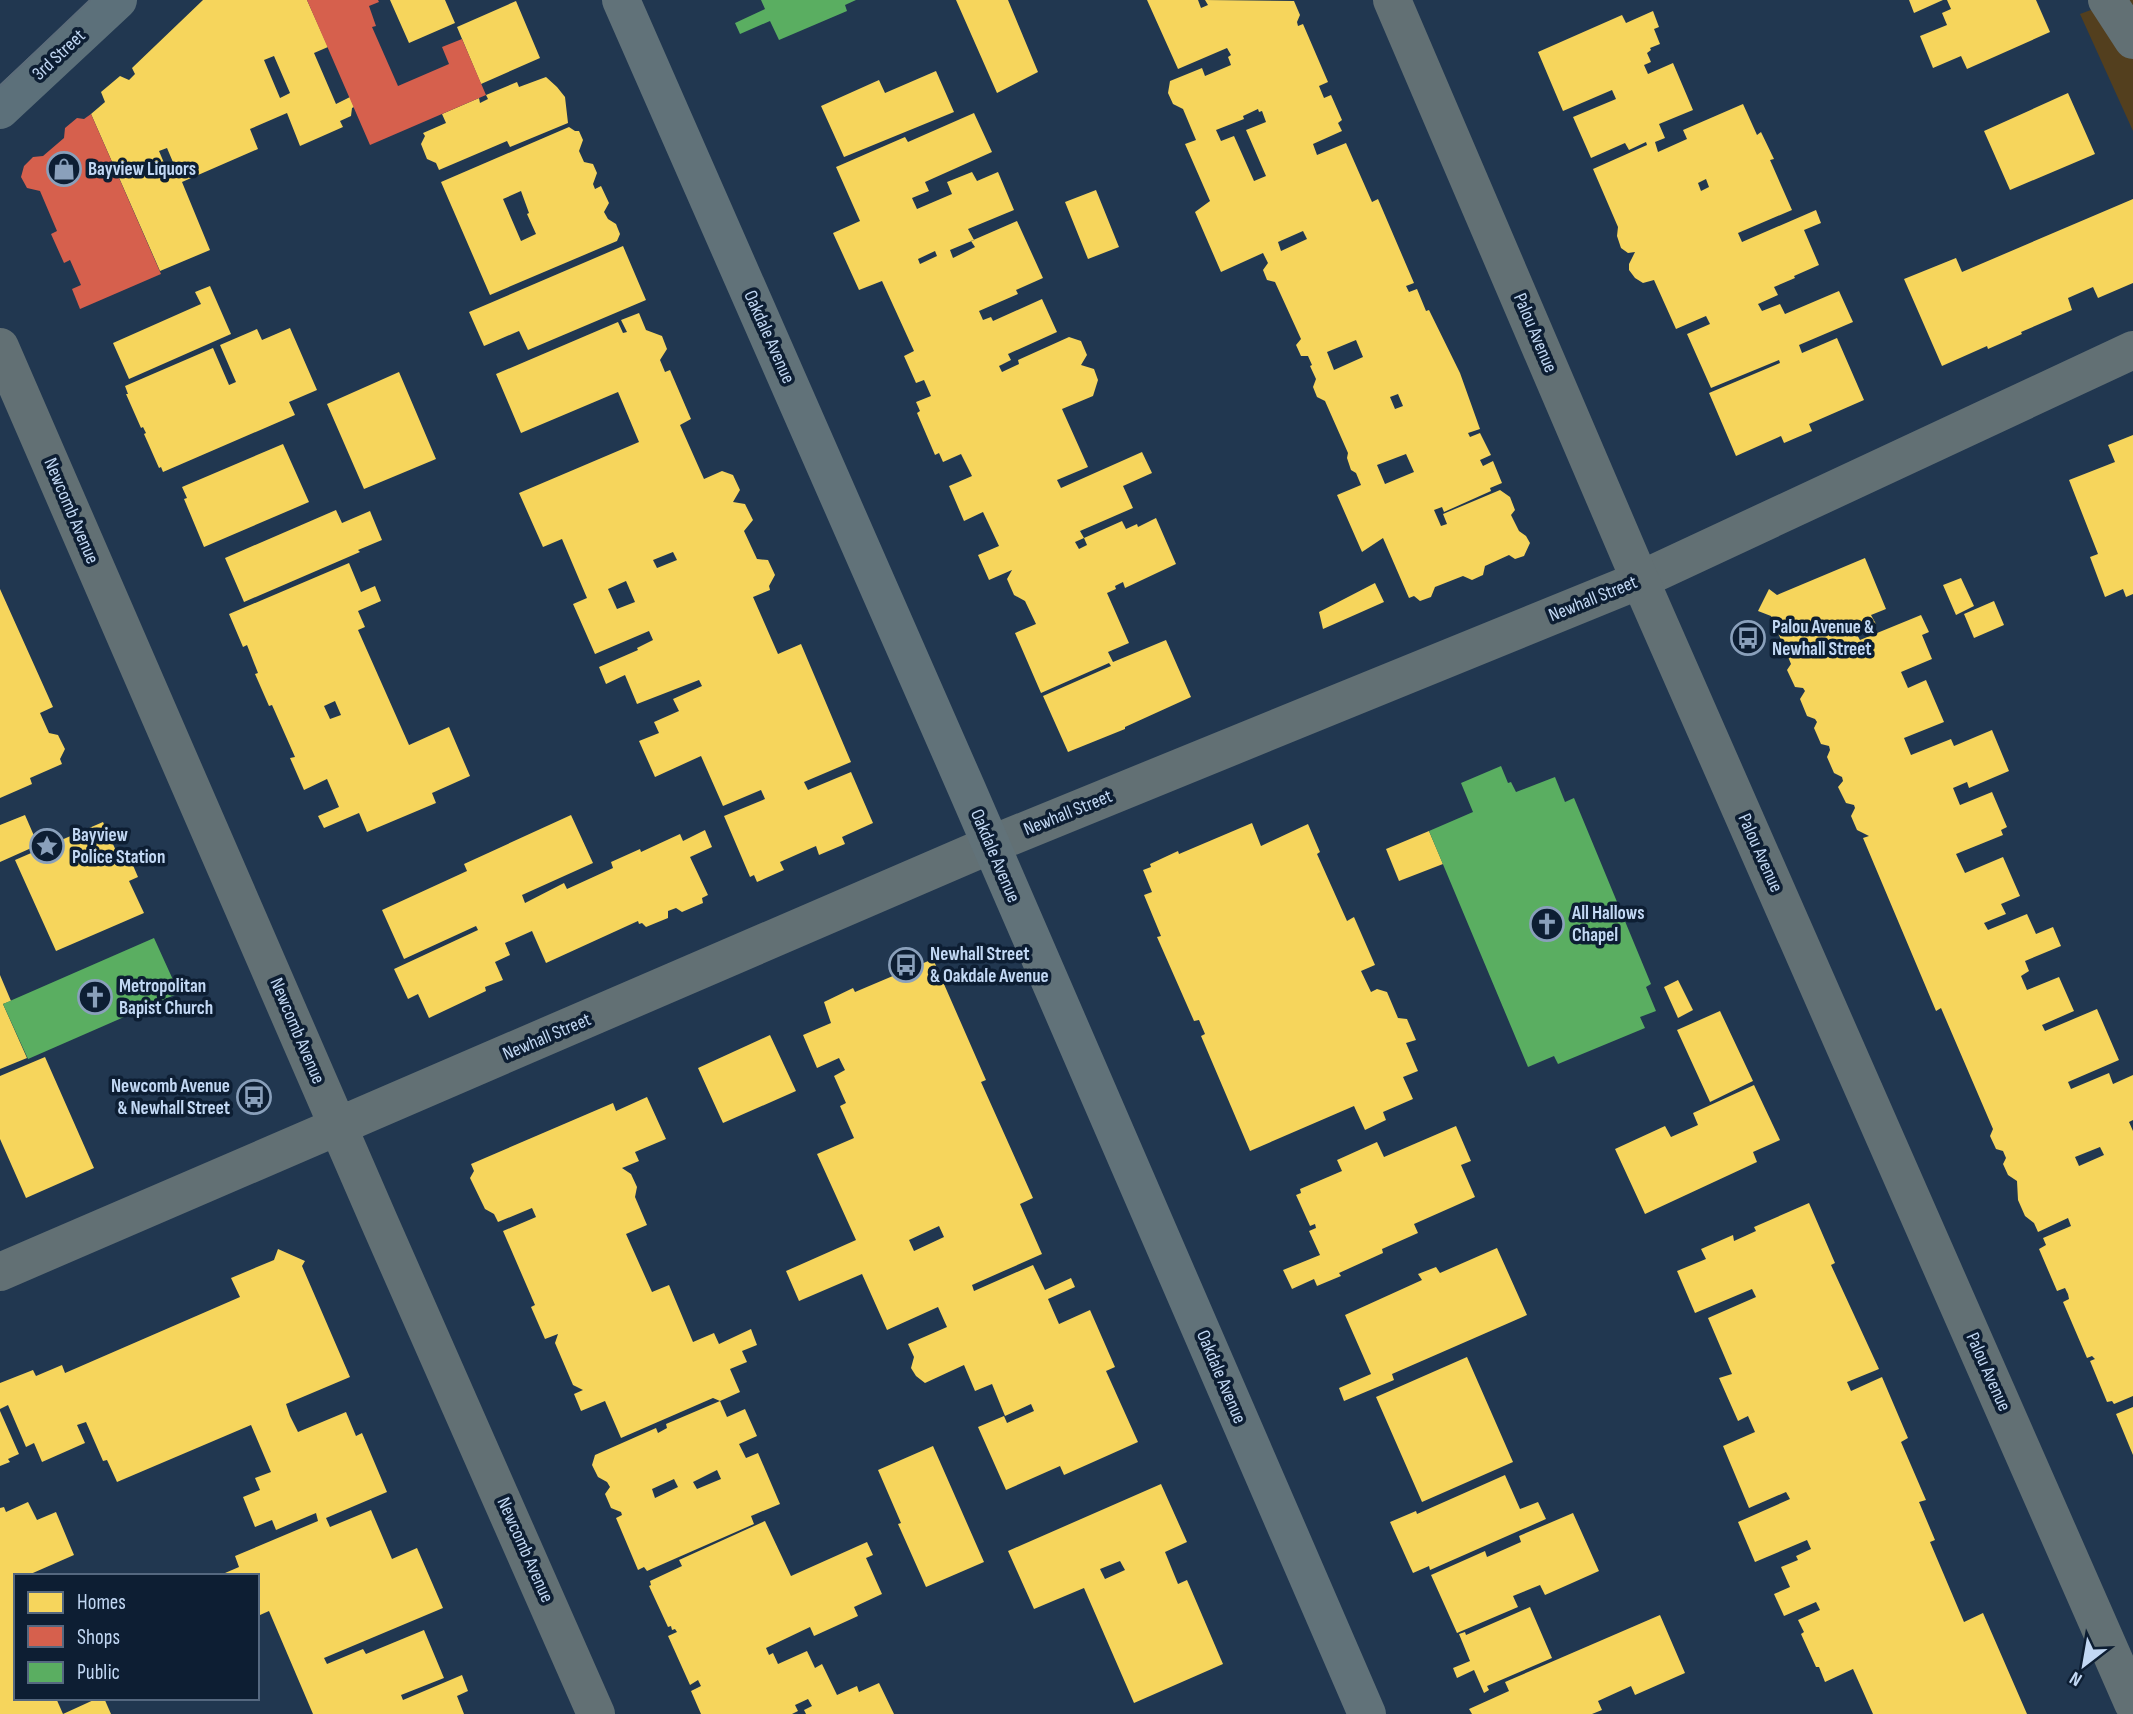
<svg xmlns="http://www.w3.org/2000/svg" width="2133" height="1714" font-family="'Sofia Sans Condensed',sans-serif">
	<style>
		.green { fill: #533f1e }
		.homes { fill: #f6d55c; fill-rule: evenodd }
		.shops { fill: #d6604d }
		.public { fill: #5aae61 }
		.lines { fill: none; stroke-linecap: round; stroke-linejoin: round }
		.minor { stroke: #627074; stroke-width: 38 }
		.tertiary { stroke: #627074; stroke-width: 38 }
		.secondary { stroke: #617279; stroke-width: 38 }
		.primary { stroke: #5c707a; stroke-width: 38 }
		.tram { stroke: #5d6d7a; stroke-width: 2 }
		.labels { text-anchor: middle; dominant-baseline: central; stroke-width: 7; stroke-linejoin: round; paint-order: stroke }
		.street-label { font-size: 19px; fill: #c2d8f4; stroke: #0d1e33 }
		.poi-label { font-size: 19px; font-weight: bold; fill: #c2d8f4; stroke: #0d1e33; text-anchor: start }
	</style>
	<rect width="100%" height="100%" fill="#213750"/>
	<path class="green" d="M2118 0H2133V131L2080 14Z"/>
	<path class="homes" d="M203 0H307L328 47 314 53 336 104 350 97 354 107 352 108 351 116 340 121 343 127 300 146 287 113 250 129 258 149 182 182 210 250 160 271 91 114 105 102 101 92 120 76 129 80 135 74 132 68ZM274 56 290 93 280 98 264 60ZM167 148 175 167 167 170 159 151Z
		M390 0H445L455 23 409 43Z
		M956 0H1008L1038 72 997 93Z
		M1147 0H1198L1201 8 1208 5 1205 0 1294 1 1300 15 1297 22 1298 26 1303 24 1328 82 1319 86 1324 98 1331 95 1342 120 1338 123 1342 131 1313 144 1317 155 1346 143 1372 202 1378 199 1414 283 1406 286 1409 292 1417 289 1426 311 1429 310 1460 373 1480 429 1468 433 1470 437 1480 433 1491 455 1480 460 1483 466 1493 461 1502 483 1490 488 1491 491 1444 512 1442 507 1434 510 1441 526 1447 524 1443 514 1500 490 1510 497 1515 510 1511 515 1519 531 1526 536 1530 543 1524 556 1515 559 1509 555 1485 566 1483 575 1472 580 1463 576 1435 587 1431 597 1420 601 1414 596 1409 598 1383 538 1362 552 1337 495 1361 485 1356 473 1351 470 1347 458 1348 453 1325 401 1317 397 1313 387 1316 379 1310 366 1312 365 1308 356H1301L1296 345 1301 339 1275 282 1267 280 1263 270 1268 263 1263 253 1221 272 1195 212 1210 201 1185 144 1196 140 1183 109 1173 104 1168 93 1170 81 1202 68 1205 76 1231 65 1228 57 1231 55 1227 48 1178 69ZM1258 109 1259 112 1262 111 1266 122 1246 130 1266 176 1254 181 1234 136 1221 141 1216 130 1244 119 1243 116ZM1303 231 1307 239 1281 251 1278 242ZM1356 340 1363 357 1334 370 1327 352ZM1398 394 1403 406 1395 409 1390 397ZM1406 454 1414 472 1385 484 1377 465Z
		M1909 0H1943L1914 13Z
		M1947 0H2036L2050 32 1967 69 1961 56 1933 68 1920 36 1947 25 1942 13 1951 9Z
		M516 1 540 58 481 84 457 27Z
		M1653 11 1659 27 1654 29 1660 44 1650 48 1651 50 1647 53 1651 62 1644 65 1648 74 1673 63 1693 110 1659 124 1665 138 1655 142 1658 152 1687 139 1683 130 1743 104 1757 135 1761 132 1774 159 1770 160 1792 210 1738 233 1742 242 1816 210 1821 223 1804 230 1819 265 1794 276 1795 278 1774 287 1778 295 1758 304 1762 311 1780 304 1785 314 1839 291 1853 322 1799 345 1802 353 1837 338 1864 400 1809 424 1812 431 1784 443 1781 436 1736 456 1709 393 1780 363 1779 360 1711 388 1687 334 1710 324 1706 316 1676 329 1654 280 1643 283 1635 278 1629 270V264L1635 252 1628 253 1621 248 1617 236 1618 227 1593 169 1647 145 1646 142 1629 150 1625 143 1591 158 1573 117 1616 99 1612 90 1563 111 1538 52 1622 15 1626 23ZM1706 179 1709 187 1701 191 1698 183Z
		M936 71 954 112 844 157 821 106 879 80 885 93Z
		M546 77 557 87 565 97 568 123 510 147 507 141 439 170 436 163 427 159 421 144 425 136 423 133 446 123 442 114 479 98 480 103 488 99 486 95 517 82 519 87Z
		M2068 93 2095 154 2010 190 1984 131Z
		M974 113 992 152 925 182 929 191 912 198 917 209 952 194 947 182 972 172 977 181 998 172 1014 210 968 229 974 240 950 250 953 258 975 247 971 241 1017 221 1043 278 1016 290 1018 294 979 311 983 320 991 317 993 321 1042 299 1057 332 1008 354 1011 360 999 366 1002 372 1019 364 1018 360 1069 337 1081 341 1087 355 1081 365 1094 369 1098 380 1093 396 1062 409 1088 467 1057 480 1061 488 1142 452 1152 473 1123 486 1133 508 1080 531 1084 538 1075 542 1079 549 1087 545 1084 538 1122 521 1126 529 1137 524 1138 527 1156 518 1176 564 1125 588 1123 582 1115 586 1116 589 1107 593 1129 643 1108 652 1113 662 1166 640 1191 697 1125 727V729L1068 752 1043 696 1111 666 1109 663 1041 693 1015 633 1036 624 1025 601 1014 595 1007 579 1012 570 989 580 978 555 999 546 983 512 964 521 949 486 972 476 961 454 943 462 939 453 935 455 917 413 920 411 916 402 931 396 924 380 916 383 904 356 914 351 882 281 859 290 833 233 860 221 836 167 905 137 908 142ZM935 251 937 256 920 264 918 259Z
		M569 127 575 131H579L583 140 579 151 584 162 593 164 597 173 593 184 595 189 601 186 609 203 604 212 608 219 616 224 620 234 617 241 490 295 441 182ZM521 191 529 213 527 214 536 234 521 241 503 199Z
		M1096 190 1119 247 1088 259 1065 202Z
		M2133 199V283L2098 298 2093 287 2068 298 2072 310 2021 332 2022 334 1988 349 1987 346 1942 366 1904 279 1956 258 1962 272Z
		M623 246 646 300 528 350 519 331 484 346 469 312Z
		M210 286 231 334 129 379 113 343 201 304 195 292Z
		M639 313 646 330 662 336 667 349 660 360 665 372 670 370 691 419 680 425 704 479 722 471 733 475 740 490 733 502 745 504 753 520 744 531 757 559 768 560 775 575 769 586 770 590 753 597 778 654 801 644 851 762 804 782 808 790 851 772 873 823 842 837 845 844 819 855 816 846 780 862 784 870 757 882 754 875 750 877 724 816 765 799 761 790 723 806 701 756 655 777 639 741 659 733 654 722 679 711 673 699 702 686 699 680 637 704 625 675 606 684 599 667 638 650 637 648 653 640 649 631 595 654 573 604 587 598 562 539 543 547 519 493 639 442 618 392 521 433 496 374 618 322 623 333 627 332 621 320ZM673 552 677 560 657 568 653 560ZM626 581 635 602 617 609 608 589Z
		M290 328 317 390 289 402 295 415 163 472 161 467 159 468 144 434 146 433 143 427 141 428 126 394H128L125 386 213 348 229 385 236 382 220 345 257 329 262 340Z
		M399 372 436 459 364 489 327 404Z
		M2133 435V594L2126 597 2123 589 2105 597 2090 557 2098 554 2069 480 2115 462 2108 445Z
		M283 444 309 502 204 547 184 499 187 498 182 487Z
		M336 510 342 523 370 511 382 540 358 550 360 552 244 602 225 558Z
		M1865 558 1886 609 1871 615 1876 624 1856 633 1860 640 1921 615 1929 632 1922 635 1932 659 1901 672 1908 688 1926 680 1944 722 1904 738 1911 755 1951 739 1954 746 1992 730 2009 771 1969 788 1967 782 1953 788 1960 805 1992 792 2007 827 2001 830 2003 835 1956 854 1965 873 2003 857 2020 896 2001 904 2006 914 1984 923 1988 930 2027 914 2036 934 2053 927 2061 946 2025 961 2029 971 2021 976 2027 990 2059 977 2074 1011 2042 1025 2045 1031 2097 1009 2119 1060 2068 1082 2071 1089 2109 1073 2113 1084 2133 1075V1120L2129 1122 2133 1131V1396L2114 1404 2112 1401 2107 1402 2090 1361 2095 1359 2092 1356 2087 1358 2063 1302 2069 1299 2068 1294 2065 1288 2057 1291 2039 1249 2046 1245 2043 1238 2071 1226 2068 1218 2038 1232 2034 1223 2025 1216 2018 1200 2017 1181 2008 1175 2003 1164 2006 1158 2003 1151 1996 1149 1990 1136 1993 1129 1941 1008 1936 1011 1863 838 1869 836 1857 830 1851 816 1855 808 1854 805 1846 803 1838 787 1843 781 1842 777 1834 773 1827 757 1830 750 1829 746 1821 744 1814 728 1817 722 1815 719 1807 716 1800 699 1805 691 1803 688 1795 687 1787 670 1791 664 1771 616 1758 611 1769 589 1777 595ZM2100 1147 2104 1155 2079 1166 2075 1157Z
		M349 563 361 592 375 586 381 601 358 611 365 627 358 630 409 745 449 727 470 776 432 793 436 803 367 832 359 813 324 828 318 816 339 807 327 779 304 790 290 758 295 757 272 705 269 706 255 674 258 673 247 645 243 647 229 614ZM335 701 341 715 330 719 324 706Z
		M1961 578 1974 606 1956 615 1943 585Z
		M1375 583 1384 602 1323 629 1319 612Z
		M0 589 53 707 40 713 49 733 58 735 65 749 60 759 62 764 30 778 32 784 0 798Z
		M1994 601 2004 625 1974 638 1964 614Z
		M25 815 38 845 0 862V825Z
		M571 815 593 863 522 895 525 903 564 883 567 889 613 868 611 862 640 849 641 852 680 834 683 841 705 830 712 847 690 857 708 895 702 898 703 903 682 912 676 908 668 911V918L646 927 642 923 639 924 638 921 546 963 532 931 505 943 510 955 495 962 503 980 485 987 486 991 429 1018 418 994 408 999 394 969 478 930 476 926 404 959 382 910 467 871 464 864Z
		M103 822 117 853 126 849 138 877 129 881 144 913 56 951 15 860Z
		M1252 823 1261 846 1308 824 1320 852 1317 854 1347 921 1354 917 1375 965 1361 971 1371 992 1377 989 1387 992 1398 1018 1407 1019 1416 1040 1406 1043 1418 1071 1403 1077 1413 1099 1383 1112 1386 1120 1365 1130 1354 1106 1250 1151 1201 1036 1205 1034 1199 1020 1194 1021 1157 937 1161 936 1144 895 1152 892 1143 870 1151 867 1150 864 1178 851 1179 854Z
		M1429 831 1443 864 1399 881 1386 849Z
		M933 959 986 1080 981 1082 1033 1198 1020 1204 1042 1254 972 1285 974 1291 1033 1265 1045 1290 1071 1278 1075 1287 1048 1299 1059 1324 1090 1310 1115 1367 1106 1371 1138 1442 1064 1475 1060 1466 1006 1490 978 1427 1004 1416 1007 1423 1034 1411 1031 1404 1005 1416 992 1384 975 1391 964 1365 925 1383 916 1376 911 1368 914 1357 908 1344 947 1327 938 1307 887 1330 862 1274 799 1301 786 1271 856 1240 817 1154 854 1138 840 1106 846 1103 834 1076 845 1070 839 1058 817 1068 803 1035 831 1023 824 1002 853 988 855 992ZM939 1226 944 1237 914 1251 909 1240Z
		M0 975 11 1001 3 1004 27 1058 0 1069Z
		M1678 980 1693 1010 1678 1018 1664 987Z
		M1720 1011 1753 1081 1710 1102 1677 1030Z
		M770 1035 796 1091 723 1123 698 1068Z
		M45 1057 94 1168 26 1198 0 1139V1076Z
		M1754 1085 1780 1140 1753 1152 1757 1162 1645 1214 1615 1149 1665 1126 1671 1137 1698 1125 1693 1113Z
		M647 1097 666 1139 635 1152 639 1161 622 1168 631 1174 637 1187 635 1197 647 1225 626 1234 652 1292 669 1285 693 1342 714 1333 719 1344 751 1329 757 1345 742 1351 747 1362 730 1369 740 1392 720 1401 727 1417 745 1409 757 1436 739 1444 746 1458 758 1453 780 1504 751 1516 754 1524 647 1571 644 1567 638 1570 616 1518 622 1515 621 1512 611 1508 605 1494 610 1487 607 1482 598 1477 592 1465 595 1455 656 1428 658 1433 667 1428 666 1424 720 1401 713 1398 621 1438 605 1401 581 1411 574 1394 583 1390 573 1385 555 1343 558 1334 545 1339 531 1307 535 1305 503 1231 536 1217 532 1208 498 1222 494 1214 485 1209 470 1178 474 1171 471 1164 613 1103 616 1111ZM717 1470 721 1479 697 1489 693 1482ZM674 1479 678 1487 655 1498 652 1489Z
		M1456 1126 1471 1161 1461 1165 1475 1197 1414 1224 1418 1233 1382 1249 1383 1253 1339 1273 1341 1276 1317 1286 1314 1279 1292 1289 1283 1270 1320 1255 1309 1231 1316 1228 1315 1224 1310 1226 1296 1195 1301 1193 1300 1189 1342 1171 1337 1160 1377 1142 1384 1157Z
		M1809 1203 1835 1263 1831 1265 1879 1369 1847 1382 1851 1391 1882 1377 1908 1438 1901 1442 1926 1500 1919 1502 1935 1540 1930 1542 1964 1622 1983 1613 2027 1714H1873L1853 1669 1825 1682 1819 1667H1816L1801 1634 1804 1632 1798 1620 1820 1610 1816 1602 1784 1616 1774 1594 1790 1587 1781 1567 1798 1560 1796 1556 1811 1549 1807 1540 1755 1562 1738 1522 1790 1499 1786 1492 1749 1508 1723 1446 1755 1432 1748 1416 1738 1421 1719 1378 1732 1374 1708 1318 1756 1297 1752 1289 1695 1313 1677 1271 1706 1259 1701 1249 1733 1235 1734 1241 1756 1231 1754 1227Z
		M1497 1248 1527 1315 1392 1374 1394 1380 1344 1401 1339 1388 1371 1374 1345 1315 1422 1280 1418 1274 1436 1267 1440 1273Z
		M278 1249 305 1261 302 1266 350 1377 286 1404 290 1416 298 1432 346 1412 356 1436 362 1433 387 1492 326 1518 330 1527 371 1510 392 1559 417 1548 443 1608 324 1658 327 1664 363 1649 366 1654 424 1630 444 1678 401 1695 403 1700 462 1675 468 1691 457 1696 464 1714H313L269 1611 260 1615 257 1609V1576H227L225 1573 239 1567 235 1556 318 1521 316 1513 276 1530 272 1520 255 1527 243 1497 260 1490 255 1478 271 1472 251 1425 117 1482 107 1460 103 1461 86 1422 77 1425 85 1443 42 1462 34 1443 26 1447 8 1405 0 1409V1383L33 1370 36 1376 62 1365 65 1373 240 1297 231 1278 274 1260Z
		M1467 1357 1513 1462 1422 1502 1376 1397Z
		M2133 1407V1455L2116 1414Z
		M0 1411 19 1454 8 1459 10 1462 0 1466Z
		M933 1446 984 1562 926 1587 898 1524 901 1523 878 1470Z
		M1505 1475 1520 1509 1538 1502 1546 1519 1430 1570 1429 1566 1413 1573 1390 1522 1416 1511 1417 1514Z
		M1161 1484 1187 1542 1165 1552 1178 1584 1187 1580 1223 1664 1134 1703 1084 1588 1034 1609 1008 1551ZM1120 1561 1125 1570 1105 1579 1100 1569Z
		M28 1502 37 1520 56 1512 74 1555 26 1576H16V1698H56L63 1714 98 1698H104L111 1714H0V1508L4 1507 6 1512Z
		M1573 1513 1599 1571 1545 1595 1540 1585 1513 1596 1518 1607 1457 1633 1431 1575 1485 1551 1487 1557 1521 1542 1519 1536Z
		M765 1521 791 1576 867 1542 873 1555 866 1558 882 1594 854 1607 858 1616 814 1636 810 1627 766 1648 769 1655 773 1653 778 1664 807 1651 815 1668 822 1664 837 1695 857 1686 859 1692 879 1683 894 1714H806L804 1710 812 1706 808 1699 795 1705 798 1711 792 1714H701L691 1691 701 1686 698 1680 690 1685 668 1636 677 1632 675 1629 672 1630 671 1626 668 1627 649 1586 651 1585 650 1581 682 1566 679 1560Z
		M1530 1607 1552 1658 1487 1686 1489 1690 1484 1693 1474 1670 1457 1678 1453 1668 1470 1661 1459 1634 1465 1632 1466 1635Z
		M1660 1615 1685 1673 1635 1695 1631 1686 1598 1701 1602 1710 1592 1714H1472L1469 1709 1509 1691 1505 1682Z"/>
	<path class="shops" d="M307 0H378L379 2 369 6 376 26 372 27 398 86 449 64 442 47 462 39 486 95 370 145Z
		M91 114 161 274 80 309 72 289 81 285 70 260 64 263 51 234 57 231 40 191 27 188 21 177 24 166 33 157 43 156 64 138 65 128 77 118 84 119Z"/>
	<path class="public" d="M761 0H856L845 5 847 11 779 40 770 21 740 34 735 23 765 9Z
		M1501 766 1508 783 1511 782 1516 792 1555 777 1565 802 1574 798 1651 984 1646 987 1656 1011 1640 1017 1645 1028 1558 1064 1554 1056 1528 1067 1429 831 1473 812 1461 783Z
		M154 938 179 993 28 1059 3 1004Z"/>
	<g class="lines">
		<path class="minor" d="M2107 0 2133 40
			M0 347 379 1221 596 1714
			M0 1272 990 845 1640 580 2133 350"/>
		<path class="tertiary" d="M1392 0 1640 580 2133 1703"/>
		<path class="secondary" d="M621 0 966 787 1367 1714"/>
		<path class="primary" d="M0 110 118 0"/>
		<path class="tram" d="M0 86 90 0"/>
	</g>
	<defs>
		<g id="shop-ring" transform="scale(1.75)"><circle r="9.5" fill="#0d1e33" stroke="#8aa0bb" stroke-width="1.5"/><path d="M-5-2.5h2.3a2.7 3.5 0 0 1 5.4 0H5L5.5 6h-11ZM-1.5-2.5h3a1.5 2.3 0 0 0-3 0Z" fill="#8aa0bb"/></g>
		<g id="bus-ring" transform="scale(1.75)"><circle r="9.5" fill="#0d1e33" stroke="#8aa0bb" stroke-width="1.5"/><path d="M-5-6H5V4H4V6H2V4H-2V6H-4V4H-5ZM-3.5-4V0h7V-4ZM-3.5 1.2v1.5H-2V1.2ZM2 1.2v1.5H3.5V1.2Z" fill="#8aa0bb"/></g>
		<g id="sight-ring" transform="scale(1.75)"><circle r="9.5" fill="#0d1e33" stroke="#8aa0bb" stroke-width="1.5"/><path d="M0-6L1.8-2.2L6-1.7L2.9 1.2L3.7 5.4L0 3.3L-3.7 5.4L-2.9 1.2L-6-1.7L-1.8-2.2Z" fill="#8aa0bb"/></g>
		<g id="church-ring" transform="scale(1.75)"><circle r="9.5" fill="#0d1e33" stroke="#8aa0bb" stroke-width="1.5"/><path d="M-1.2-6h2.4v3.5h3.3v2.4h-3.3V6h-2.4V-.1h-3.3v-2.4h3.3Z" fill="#8aa0bb"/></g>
	</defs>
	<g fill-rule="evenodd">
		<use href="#shop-ring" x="64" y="169"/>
		<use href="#bus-ring" x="1748" y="638"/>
		<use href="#sight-ring" x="47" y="846"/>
		<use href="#church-ring" x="1547" y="924"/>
		<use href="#bus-ring" x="906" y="965"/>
		<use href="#church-ring" x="95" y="997"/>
		<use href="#bus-ring" x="254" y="1097"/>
	</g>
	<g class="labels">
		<g class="street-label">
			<text transform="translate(59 55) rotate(-43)">3rd Street</text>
			<text transform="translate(1535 333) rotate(67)">Palou Avenue</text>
			<text transform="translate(769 337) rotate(66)">Oakdale Avenue</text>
			<text transform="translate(71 511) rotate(67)">Newcomb Avenue</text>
			<text transform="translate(1593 599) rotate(-22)">Newhall Street</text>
			<text transform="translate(1068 813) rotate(-22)">Newhall Street</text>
			<text transform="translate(1760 853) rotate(66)">Palou Avenue</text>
			<text transform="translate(995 856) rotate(67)">Oakdale Avenue</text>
			<text transform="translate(297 1031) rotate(67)">Newcomb Avenue</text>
			<text transform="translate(547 1037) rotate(-23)">Newhall Street</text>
			<text transform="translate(1988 1372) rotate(66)">Palou Avenue</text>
			<text transform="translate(1221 1377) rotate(67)">Oakdale Avenue</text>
			<text transform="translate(525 1550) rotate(66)">Newcomb Avenue</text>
		</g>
		<g class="poi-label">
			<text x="88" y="169">Bayview Liquors</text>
			<text x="1772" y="627">Palou Avenue &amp;<tspan x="1772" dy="22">Newhall Street</tspan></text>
			<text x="72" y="835">Bayview<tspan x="72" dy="22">Police Station</tspan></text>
			<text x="1572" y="913">All Hallows<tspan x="1572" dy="22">Chapel</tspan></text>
			<text x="930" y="954">Newhall Street<tspan x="930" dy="22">&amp; Oakdale Avenue</tspan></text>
			<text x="119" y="986">Metropolitan<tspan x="119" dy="22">Bapist Church</tspan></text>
			<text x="230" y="1086" text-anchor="end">Newcomb Avenue<tspan x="230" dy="22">&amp; Newhall Street</tspan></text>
		</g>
	</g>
	<rect x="14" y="1574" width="245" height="126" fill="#0d1e33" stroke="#556880" stroke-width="2"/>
	<rect x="28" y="1592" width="35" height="21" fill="#f6d55c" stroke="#556880" stroke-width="2"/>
	<text x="77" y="1609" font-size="21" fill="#c2d8f4">Homes</text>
	<rect x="28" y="1626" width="35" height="21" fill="#d6604d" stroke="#556880" stroke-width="2"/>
	<text x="77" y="1644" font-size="21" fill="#c2d8f4">Shops</text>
	<rect x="28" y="1662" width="35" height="21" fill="#5aae61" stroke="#556880" stroke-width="2"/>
	<text x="77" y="1679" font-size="21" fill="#c2d8f4">Public</text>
	<g transform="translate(2084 1665) rotate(211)" stroke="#0d1e33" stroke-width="5" paint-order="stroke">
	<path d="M0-5L12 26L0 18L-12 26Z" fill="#c2d8f4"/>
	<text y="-10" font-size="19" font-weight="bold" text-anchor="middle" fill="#c2d8f4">N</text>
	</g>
</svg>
